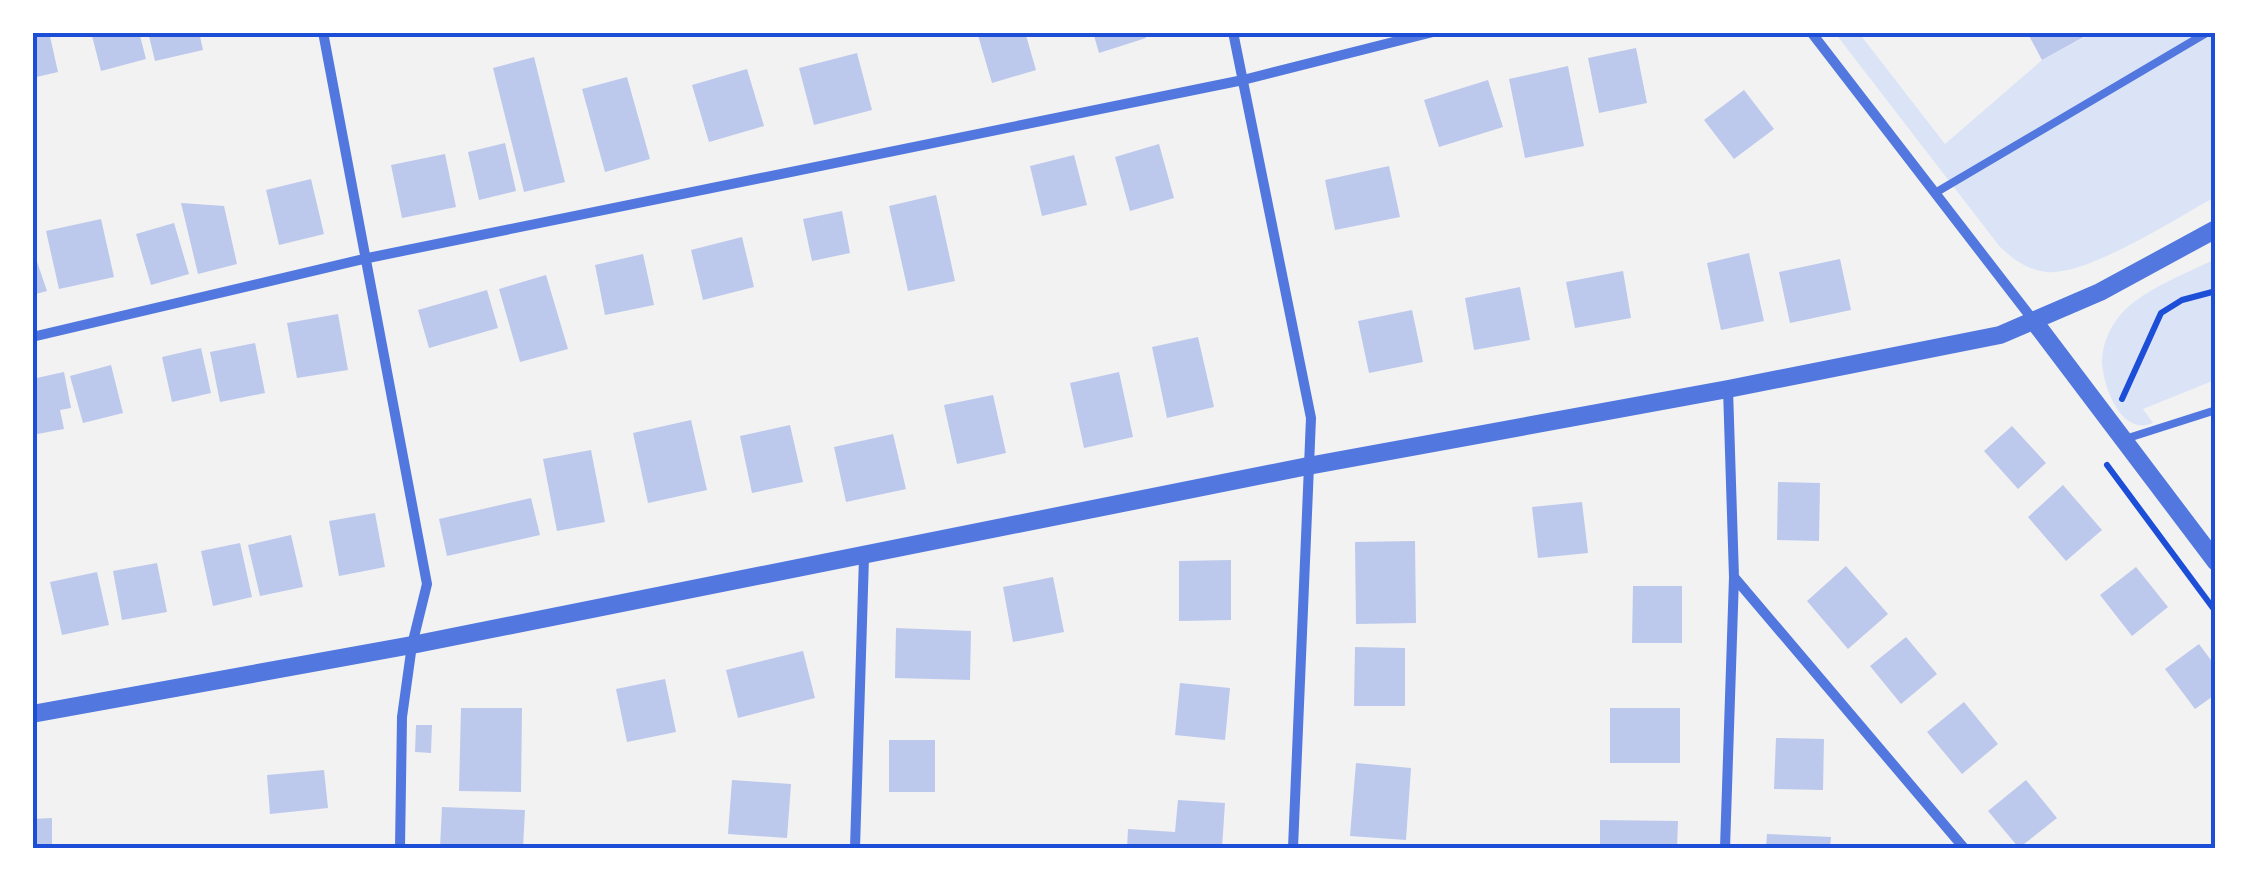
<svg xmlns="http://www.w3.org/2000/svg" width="2248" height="881" font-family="Montserrat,sans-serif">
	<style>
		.green { fill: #dbe4f7 }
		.building { fill: #bdc9ec }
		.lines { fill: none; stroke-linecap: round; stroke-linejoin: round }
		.path { stroke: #1d4ed8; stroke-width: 6 }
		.service { stroke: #5277de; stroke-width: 8 }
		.minor { stroke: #5277de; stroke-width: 10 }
		.tertiary { stroke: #5277de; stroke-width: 18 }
		.neatline { fill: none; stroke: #1d4ed8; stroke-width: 4 }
	</style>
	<rect width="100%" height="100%" fill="#f2f2f2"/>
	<path class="green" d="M1835 33H1859L1945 144 2042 60 2093 33H2215V197C2177 218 2087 276 2047 272 2027 270 2013 259 2000 247Z
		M2215 259V380L2143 409 2153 423C2121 437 2103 386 2102 362 2102 347 2108 331 2117 319 2139 290 2184 275 2215 259Z"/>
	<path class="building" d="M32 32H49L58 72 32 78Z
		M91 32H139L146 59 101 71Z
		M148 32H199L203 50 155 61Z
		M977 32H1025L1036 70 992 83Z
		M1093 32H1144L1146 38 1099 53Z
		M2027 32H2093L2042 60Z
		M1636 48 1647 103 1599 113 1588 58Z
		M857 53 872 110 814 125 799 68Z
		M534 57 565 182 524 192 493 68Z
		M1568 66 1584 146 1525 158 1509 79Z
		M747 69 764 126 709 142 692 85Z
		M627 77 650 159 605 172 582 89Z
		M1488 80 1503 127 1439 147 1424 100Z
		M1744 90 1774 129 1734 159 1704 120Z
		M505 143 516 191 479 200 468 152Z
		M1159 144 1174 198 1130 211 1115 157Z
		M445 154 456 207 402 218 391 165Z
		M1074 155 1087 205 1042 216 1030 166Z
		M1389 166 1400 217 1335 230 1325 180Z
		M311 179 324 234 279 245 266 190Z
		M936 195 955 281 908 291 889 206Z
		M181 203 224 206 237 264 198 274Z
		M842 211 850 253 812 261 803 219Z
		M101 219 114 277 59 289 46 231Z
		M174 223 189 274 151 285 136 234Z
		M742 237 754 287 703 300 691 250Z
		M32 247 47 291 32 295Z
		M1749 253 1764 321 1721 330 1707 263Z
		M643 254 654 305 605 315 595 265Z
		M1840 259 1851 310 1790 323 1779 272Z
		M1623 271 1631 318 1575 328 1566 282Z
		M546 275 568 349 520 362 499 289Z
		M1520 287 1530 340 1474 350 1465 298Z
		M487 290 498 328 429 348 418 310Z
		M1412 310 1423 362 1369 373 1358 321Z
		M338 314 348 370 297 378 287 323Z
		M1198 337 1214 407 1167 418 1152 347Z
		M255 343 265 393 220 402 210 352Z
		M201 348 211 393 172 402 162 357Z
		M111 365 123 413 83 423 70 376Z
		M64 372 71 408 60 410 64 429 32 435V379Z
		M1119 372 1133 437 1084 448 1070 383Z
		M993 395 1006 453 957 464 944 405Z
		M691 420 707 490 648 503 633 433Z
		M790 425 803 482 752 493 740 436Z
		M2012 426 2046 463 2018 489 1984 451Z
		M893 434 906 489 846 502 834 447Z
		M591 450 605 522 557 531 543 459Z
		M1778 482 1820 483 1819 541 1777 540Z
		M2063 485 2102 530 2066 561 2028 517Z
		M531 498 540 535 447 556 439 519Z
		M1582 502 1588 553 1538 558 1532 507Z
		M375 513 385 567 339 576 329 521Z
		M291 535 303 587 260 596 248 545Z
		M1415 541 1416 623 1356 624 1355 542Z
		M240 543 252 597 213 606 201 551Z
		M1231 560V620L1179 621V561Z
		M157 563 167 612 122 620 113 571Z
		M1846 566 1888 614 1848 649 1807 601Z
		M2136 567 2168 607 2132 636 2100 595Z
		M97 572 109 625 62 635 50 582Z
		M1053 577 1064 632 1013 642 1003 587Z
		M1633 586H1682V643H1632Z
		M896 628 971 631 970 680 895 678Z
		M1906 637 1937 674 1901 704 1870 666Z
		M2199 644 2216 667V694L2195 709 2165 669Z
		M1355 647 1405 648V706H1354Z
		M803 651 815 698 738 718 726 670Z
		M665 679 676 732 627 742 616 689Z
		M1180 683 1230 688 1225 740 1175 735Z
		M1964 702 1998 744 1962 774 1927 732Z
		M461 708H522L521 792 459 791Z
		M1610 708H1680V763H1610Z
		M416 725H432L431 753 415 752Z
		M1776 738 1824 739 1823 790 1774 789Z
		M889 740H935V792H889Z
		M1356 763 1411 768 1406 840 1350 836Z
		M324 770 328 808 270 814 267 775Z
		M732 780 791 784 787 838 728 834Z
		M2026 780 2057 818 2019 848 1988 811Z
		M1178 800 1225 803 1222 848H1127L1128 829 1175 832Z
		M442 807 525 810 523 848H440Z
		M52 818V848H32V819Z
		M1600 820 1678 821 1677 848H1600Z
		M1767 834 1831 837 1830 848H1766Z"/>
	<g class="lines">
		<path class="path" d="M2122 399 2161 313 2182 300 2216 291
			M2107 465 2216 612"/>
		<path class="service" d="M1935 193 2208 32
			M2125 439 2216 410"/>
		<path class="minor" d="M323 32 427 584 412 645 402 717 400 848
			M1233 32 1311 418 1293 848
			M1811 32 2033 320
			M32 337 368 258 1243 80 1433 32
			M1734 577 1964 848
			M855 848 864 557
			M1725 848 1734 577 1728 389"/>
		<path class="tertiary" d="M2033 320 2216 562
			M32 714 412 645 1308 466 1728 389 2000 335 2100 292 2216 229"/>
	</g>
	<rect width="2248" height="881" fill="none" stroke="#ffffff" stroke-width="70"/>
	<rect x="35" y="35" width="2178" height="811" class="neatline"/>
</svg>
